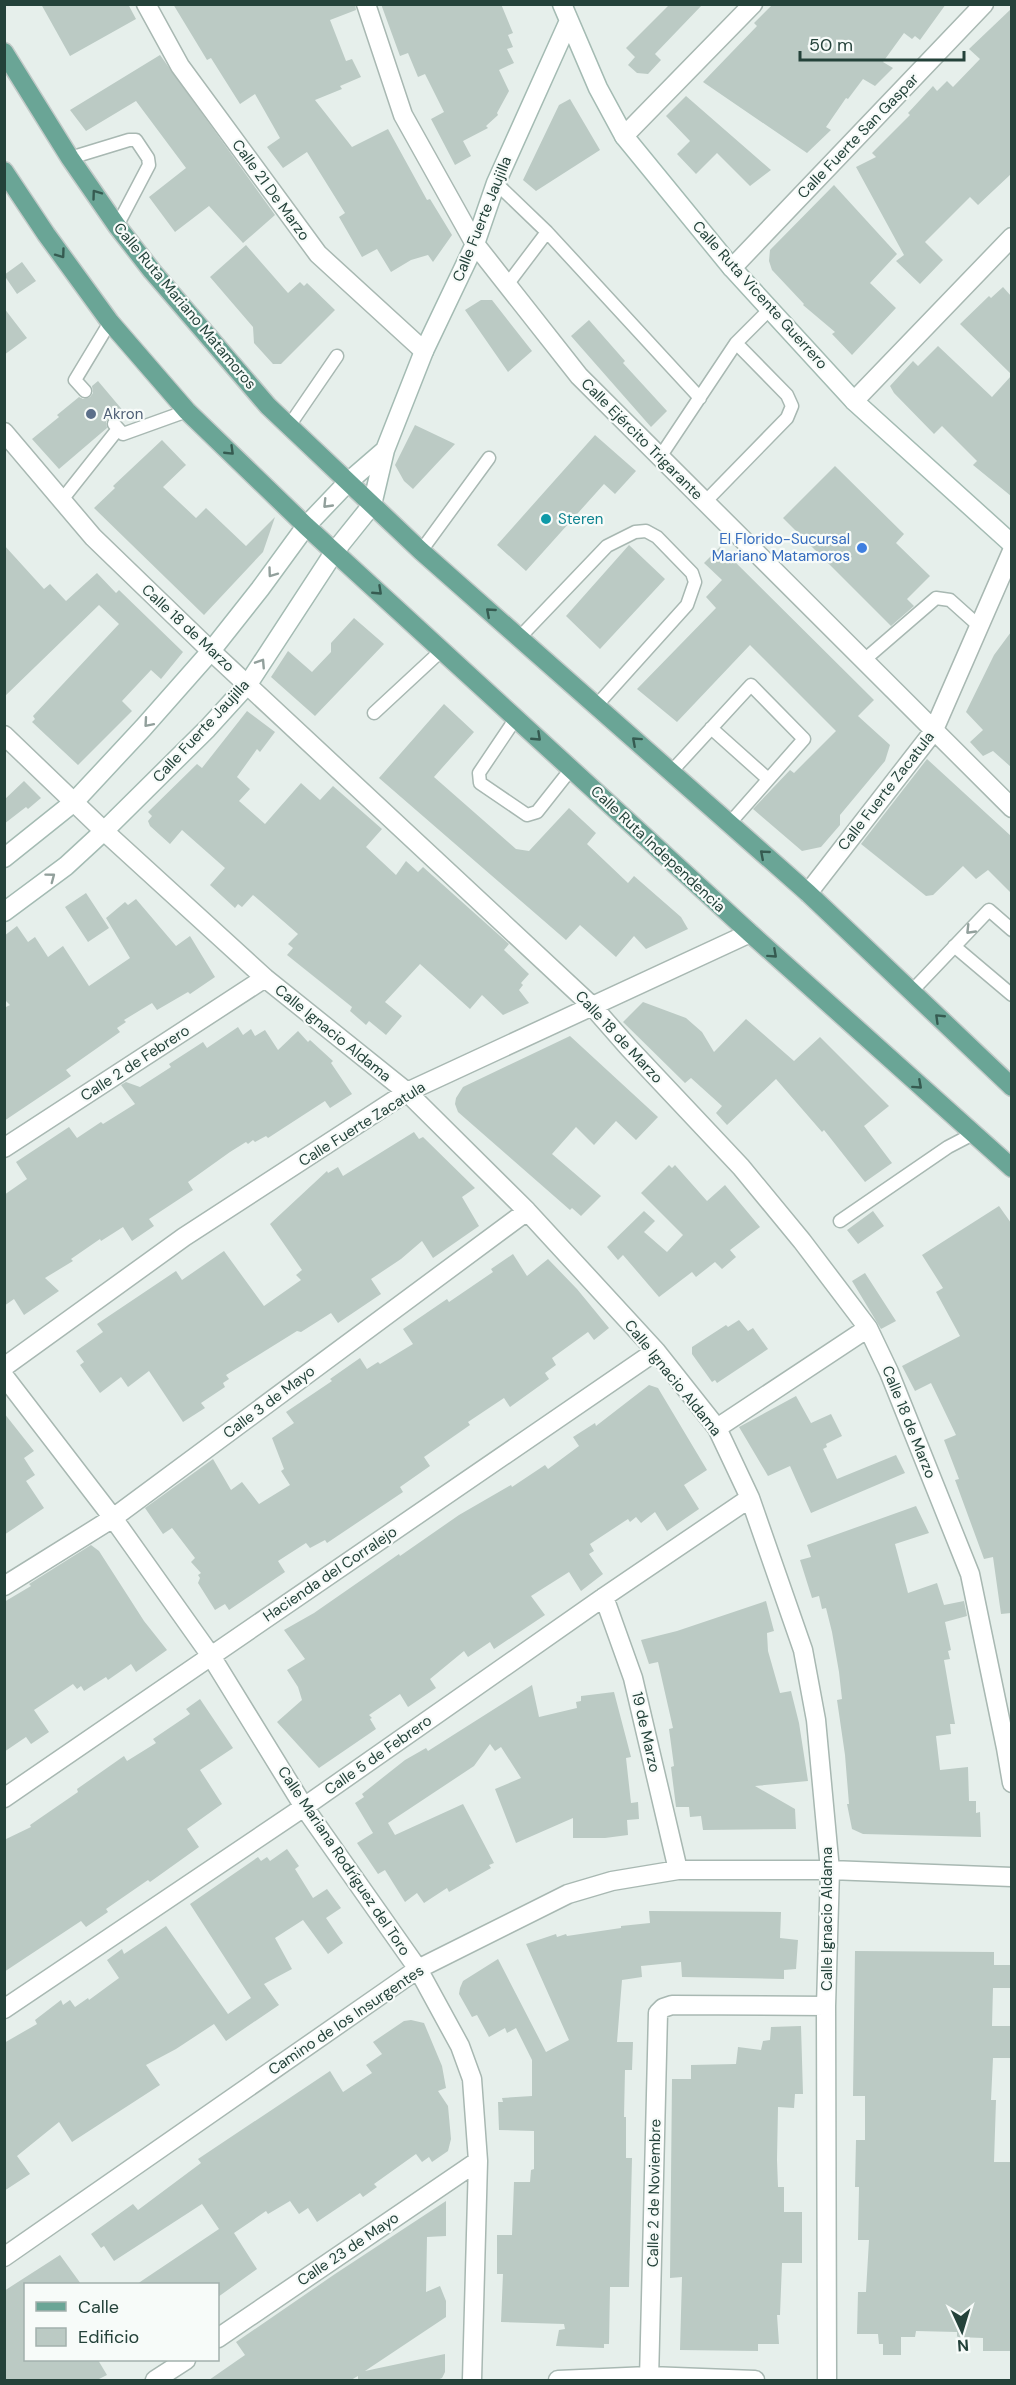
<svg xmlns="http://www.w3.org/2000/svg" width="1016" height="2385" font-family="'DM Sans',sans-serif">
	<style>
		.building { fill: #bbcac4 }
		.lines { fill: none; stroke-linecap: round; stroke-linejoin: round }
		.service-casing { stroke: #a8b8b2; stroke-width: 15 }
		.minor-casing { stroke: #a8b8b2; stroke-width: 21 }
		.secondary-casing { stroke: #a4bbb3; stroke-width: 21 }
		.primary-casing { stroke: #c2cac8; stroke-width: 21 }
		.service { stroke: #fff; stroke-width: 12 }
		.minor { stroke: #fff; stroke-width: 18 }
		.secondary { stroke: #fff; stroke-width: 18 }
		.primary { stroke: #6aa596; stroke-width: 18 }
		.oneway { stroke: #365b51 }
		.oneway2 { stroke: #92a09c }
		.service-dot { fill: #5c6f8a; stroke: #f7fbf9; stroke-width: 2 }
		.culture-dot { fill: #0f9aa8; stroke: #f7fbf9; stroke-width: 2 }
		.shop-dot { fill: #3f7fe0; stroke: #f7fbf9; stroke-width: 2 }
		.labels { text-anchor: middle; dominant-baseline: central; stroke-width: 4.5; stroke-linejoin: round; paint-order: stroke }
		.street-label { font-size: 15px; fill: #24423a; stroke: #f7fbf9 }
		.service-label { font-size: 15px; fill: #4e5e75; stroke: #f7fbf9; text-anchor: start }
		.culture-label { font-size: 15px; fill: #0d838f; stroke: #f7fbf9; text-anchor: start }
		.shop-label { font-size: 15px; fill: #366cbe; stroke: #f7fbf9; text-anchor: end }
	</style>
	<rect width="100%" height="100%" fill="#e6efeb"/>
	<path class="building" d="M41 4H128L136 19 70 56Z
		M173 4H355L356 10 330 20 346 61 352 59 361 77 340 86 342 89 315 100 352 147 388 129 427 200 430 199 452 235 433 262 428 255 411 260 391 272 377 249 362 257 339 217 345 213 307 152 283 168 267 147 280 138 255 94 240 104 211 58 207 60Z
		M381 4H501L513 33 508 35 513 47 507 49 514 63 499 70 509 91 497 113 498 115 486 126 488 128 463 141 471 156 455 165 431 119 444 112 425 74 418 77 408 53 400 56Z
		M670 4H703L655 54 661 60 648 74 637 73 628 65 635 57 626 48Z
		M773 4H946L920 40 915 36 912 39 904 33 883 62 893 68 875 86 863 79 848 99 846 98 826 127 831 130 807 153 703 82 757 26 754 23Z
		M1011 9V174L978 205 970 197 925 242 943 260 920 284 896 261 904 255 856 167 876 157 872 153 910 115 908 113 933 86 937 91 947 81 953 87 980 59 969 49Z
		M160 55 275 215 243 243 209 206 175 232 149 197 186 168 136 101 86 131 70 110Z
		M686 96 771 170 750 186 717 153 696 174 677 154 690 141 666 116Z
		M570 99 600 150 536 191 523 180 559 105Z
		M834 185 897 254 870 283 896 308 852 355 832 334 835 332 803 305 804 304 772 270 769 261 770 250Z
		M246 245 288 293 300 282 304 286 307 283 335 310 281 364H273L254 343 253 327 210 277Z
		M22 262 36 281 17 294 4 275Z
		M1003 287 1011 296V374L960 324 989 296 991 298Z
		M481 300H492L532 351 508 372 465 310Z
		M4 308 27 338 4 355Z
		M589 320 625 361 623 363 667 411 651 427 571 336Z
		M938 346 992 397 1011 376V496L973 465 977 461 942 426 934 434 894 393 890 386 913 361 918 366Z
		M98 381 125 413 120 418 113 416 109 418 106 422 107 428 59 469 32 439 59 417 57 415 79 397 83 399 90 397 93 393 92 386Z
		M415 425 455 444 413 489 404 481 395 465Z
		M595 435 636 471 615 494 604 484 526 571 497 545Z
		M162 440 186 465 163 487 196 518 206 508 246 546 275 517 263 552 204 615 94 508 115 488 113 486Z
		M835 466 904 534 896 543 930 576 907 599 914 606 891 626 783 518Z
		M4 545 44 589 50 584 66 601 97 573 116 593 119 590 183 652 161 679 151 670 122 701 132 711 78 765 32 722 35 719 33 716 119 624 99 605 4 697Z
		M629 545 665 579 600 649 566 616Z
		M720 547 874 700 858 716 890 745 885 761 840 815V825L821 847 802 851 753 809 790 770 794 773 836 731 750 645 677 722 637 689 716 608 706 597 722 580 704 563Z
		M354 618 384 644 315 716 271 677 288 651 312 672 331 652V643Z
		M1011 632V767L993 751 983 756 970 742 983 730 966 712 994 655Z
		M444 704 474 732 434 777 516 849 529 851 569 808 596 833 587 844 628 883 634 876 681 917 688 929 646 949 634 936 616 957 580 925 566 940 379 778Z
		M247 711 275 732 260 752 257 749 237 777 250 789 239 801 265 824 301 783 320 800 333 786 382 829 366 847 396 875 406 861 418 872 423 867 509 944 504 950 529 974 521 983 523 985 519 990 529 1003 503 1015 482 995 470 1009 420 964 385 1002 402 1016 386 1035 369 1021 366 1025 350 1011 352 1007 287 955 293 948 288 944 298 934 253 895 242 907 238 904 235 908 210 885 225 868 182 830 170 844 150 826 148 821 152 816 148 812 197 764 202 768Z
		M927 759 1011 836V893L988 870 976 879 963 866 933 895 926 896 861 844Z
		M24 781 41 798 28 809 26 807 4 824V800Z
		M86 893 109 928 88 942 65 907Z
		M136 899 176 946 190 936 215 977 190 994 188 992 157 1010 152 1003 124 1020 126 1022 117 1028 120 1032 66 1070 71 1076 4 1121V1008L10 1005 4 999V936L17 926 28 942 35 937 48 957 63 946 89 986 130 958 106 918 125 902 128 905Z
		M643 1002 686 1018 702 1032 714 1052 746 1019 794 1061 820 1037 889 1106 864 1126 892 1163 865 1182 824 1130 822 1132 776 1079 727 1125 716 1113 722 1106 691 1078 685 1083 623 1022Z
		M238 1027 243 1035 251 1029 255 1036 265 1030 278 1050 298 1031 308 1042 310 1040 333 1061 331 1063 352 1094 330 1108 325 1101 268 1138 266 1136 255 1142 253 1140 248 1144 246 1142 230 1152 188 1182 193 1190 149 1219 154 1226 132 1241 123 1227 101 1241 100 1239 71 1259 73 1261 45 1278 59 1291 24 1315 14 1299 4 1306V1195L27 1179 16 1162 69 1127 77 1138 101 1122 103 1124 135 1104 121 1085 126 1082 140 1087 171 1067 169 1064 203 1042 207 1048Z
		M570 1036 658 1117 636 1140 616 1121 594 1145 576 1127 552 1154 601 1196 581 1216 572 1208 570 1210 458 1112 455 1104 456 1098 463 1087Z
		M414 1132 419 1139 423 1137 475 1188 462 1197 479 1226 433 1258 422 1241 401 1259 371 1279 381 1294 338 1323 331 1313 301 1332 297 1331 226 1375 229 1379 223 1383 225 1387 201 1403 205 1408 183 1422 149 1371 128 1387 121 1377 100 1393 80 1365 84 1362 76 1351 103 1332 97 1324 176 1271 182 1280 224 1251 264 1306 301 1280 296 1275 302 1270 270 1224 327 1171 328 1173 338 1167 343 1176Z
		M669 1165 672 1168 675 1165 707 1201 725 1185 760 1227 730 1250 736 1257 722 1269 715 1262 696 1277 692 1272 659 1297 623 1255 618 1260 607 1247 644 1211 655 1221 644 1232 667 1252 683 1235 641 1193Z
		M999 1206 1011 1223V1613L1001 1614 993 1557 984 1559 955 1480 959 1479 944 1440 956 1435 931 1383 915 1391 902 1366 960 1336 936 1292 943 1288 922 1255Z
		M873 1211 884 1226 858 1244 847 1230Z
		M513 1254 527 1276 548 1259 577 1289 609 1328 594 1340 588 1332 552 1358 556 1365 545 1373 549 1379 510 1407 504 1398 468 1422 470 1425 424 1457 430 1466 400 1487 403 1492 327 1543 325 1540 310 1548 306 1543 278 1561 285 1572 229 1610 225 1604 215 1610 198 1583 200 1578 198 1575 201 1573 191 1562 195 1558 172 1528 163 1534 145 1508 213 1459 231 1490 242 1482 259 1504 290 1485 281 1471 284 1469 272 1438 294 1423 286 1412 332 1381 330 1379 360 1358 367 1369 378 1362 380 1364 413 1344 403 1329 447 1299 449 1302 493 1272 491 1269Z
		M865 1273 896 1321 881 1329 852 1281Z
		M739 1320 748 1331 753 1328 768 1349 717 1383 715 1380 712 1382 692 1354V1347L726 1325 728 1327Z
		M649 1385 658 1388 707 1470 684 1485 699 1509 667 1531 655 1512 641 1523 636 1517 630 1522 628 1519 590 1544 594 1551 589 1554 603 1574 581 1591 569 1572 531 1596 545 1615 494 1649 490 1642 468 1657 464 1651 430 1679 436 1688 408 1707 400 1694 369 1715 372 1718 370 1719 376 1729 319 1768 277 1722 302 1700 298 1687 287 1670 305 1659 284 1630 314 1613 399 1554 400 1556 459 1515 511 1485 512 1487 545 1465 548 1469 579 1446 573 1437 595 1423 596 1426Z
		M796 1396 811 1423 831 1414 842 1436 826 1444 827 1447 823 1449 837 1479 896 1455 905 1473 811 1513 790 1466 768 1476 739 1427Z
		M4 1413 34 1451 24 1458 35 1475 26 1481 44 1508 4 1535Z
		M916 1506 929 1533 895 1544 908 1593 937 1583 944 1605 964 1601 967 1616 945 1622 951 1650 948 1651 950 1659 944 1660 955 1724H950L951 1734 936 1736 940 1770 968 1767 969 1801H976V1813L980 1812 981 1837 863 1834 852 1829 847 1804H849L845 1755 837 1700 842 1699 839 1672 832 1632 826 1608 822 1609 819 1596 812 1598 800 1560 811 1557 807 1545Z
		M91 1545 99 1551 144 1621 167 1650 136 1672 131 1664 108 1680 106 1677 84 1691 81 1686 77 1689 73 1684 34 1710 49 1732 31 1744 26 1737 4 1752V1602L31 1586 29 1584Z
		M766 1601 774 1631 767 1633 768 1651 780 1693 791 1691 799 1723 808 1781 755 1786 795 1809 796 1829 703 1830 701 1816 690 1817 689 1807H676L671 1767 674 1766 669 1729 673 1728 658 1662 649 1664 641 1640 677 1631Z
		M532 1685 539 1717 577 1708 576 1702 581 1701V1696L614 1692 631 1757 626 1758 631 1803 638 1802 639 1819 627 1820 628 1835 605 1838H573V1818L516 1843 495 1789 521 1778 501 1747 495 1751 490 1744 474 1766 388 1823 395 1835 463 1804 494 1863 489 1865 491 1868 449 1892 447 1888 424 1903 417 1893 405 1902 385 1870 378 1874 357 1843 373 1833 355 1803 364 1797 362 1794 405 1760 426 1748 428 1751Z
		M200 1699 233 1748 200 1770 222 1804 187 1829 199 1847 150 1882 148 1880 106 1909 108 1912 86 1927 81 1921 4 1972V1840L31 1827 30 1825 78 1792 77 1789 124 1756 127 1761 156 1743 153 1739 190 1714 186 1709Z
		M287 1849 299 1866 295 1869 313 1898 327 1889 341 1908 326 1918 343 1943 328 1954 303 1920 275 1938 292 1969 264 1984 279 2005 226 2041 214 2024 176 2049 146 2065 160 2085 72 2142 59 2122 17 2156 30 2174 4 2191V2043L37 2024 35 2020 61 2000 63 2005 70 2000 75 2007 88 1998 89 2000 119 1978 107 1960 122 1949 124 1954 166 1926 228 2014 251 1998 190 1904 258 1857 261 1861 267 1857 270 1861Z
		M649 1911 781 1912 780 1938 798 1940 796 1969 784 1970V1979L682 1977 681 1962 641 1966 642 1977 622 1980 617 2042H633L632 2070H625L624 2117H626V2158H632L629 2287H610L609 2344H604V2348L556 2346 559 2330 565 2329 564 2324 501 2322 503 2274H497V2235H512L514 2182H530L531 2170 534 2169V2131L499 2130 498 2102H503L502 2098 532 2096V2060L516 2028 507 2033 505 2028 489 2037 477 2015 472 2017 459 1994 460 1988 463 1981 498 1959 546 2052 569 2040 526 1944 556 1934 557 1937 566 1934 567 1936 621 1928V1926L650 1923Z
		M855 1951 994 1952V1965H1011V1988H993L992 2026H1011V2058H993L991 2100H996L994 2162H1010L1011 2351H983V2338L957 2337V2332L916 2331 915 2337H901V2355H883V2344H879L878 2334H857L858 2292H866L869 2240H858L859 2187H855L856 2140H865V2096H853Z
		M411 2020 424 2023 442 2066 446 2088 438 2091 448 2106 451 2139 448 2151 432 2162 429 2157 422 2162 416 2154 374 2184 377 2187 363 2197 360 2193 317 2222 308 2208 299 2214 290 2201 268 2214 266 2211 234 2233 257 2269 218 2297V2284H137L219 2229 202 2204 114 2261 104 2246 101 2248 91 2234 133 2204 138 2210 201 2163 198 2159 330 2071 343 2092 372 2073 366 2065 382 2054 373 2042 404 2021Z
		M801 2026 803 2094H795L794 2108 778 2107 777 2160 778 2187H784V2212H802V2263H782L780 2315H777L779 2344H758V2351L680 2350 682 2277 670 2278 672 2079H691V2065L736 2064 738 2047 761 2050 763 2041 770 2040 771 2027Z
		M446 2201V2236L427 2237 426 2292 440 2286 446 2301V2317L365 2371 445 2354V2372L442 2378 437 2380H358V2376L351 2380H209L245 2355 236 2342 335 2274Z
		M60 2255 81 2284H26V2360H98L107 2375 97 2380H4V2291Z"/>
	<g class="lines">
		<g class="service-casing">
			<path id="service" d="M70 158 129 140H136L148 158 149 165 117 226
				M496 183 547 232 700 398
				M507 285 547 232
				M85 391 75 380 110 322
				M114 424 123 434 187 411
				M289 426 337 356
				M660 457 736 343 770 309
				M61 501 118 429
				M705 502 787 418 792 406 787 395 736 343
				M421 551 489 458
				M519 638 607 546 635 532 646 531 657 537 692 573 695 582 687 605 596 706
				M863 661 936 598 950 600 979 626
				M374 713 442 650
				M516 718 479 773 480 783 527 815 537 812 571 769
				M711 728 768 779
				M671 772 751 685 804 739 729 824
				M954 946 1012 995
				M911 992 989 910 1012 930
				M840 1221 948 1147 973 1134"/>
		</g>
		<g class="minor-casing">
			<path id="minor" d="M146 4 180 66 318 254 424 351
				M366 4 403 115 475 244 579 376 1012 808
				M624 136 753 4
				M732 268 984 4
				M854 401 1012 237
				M4 432 93 537 211 651 593 1007 629 1048 741 1167 802 1241 868 1328 889 1372 970 1574 1006 1748 1012 1783
				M4 735 104 831 265 978 407 1092 527 1211 656 1351 717 1428 750 1498 803 1650 816 1720 830 1870 826 2006 827 2380
				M808 893 933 732 1012 551
				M4 1148 265 978
				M4 1367 184 1237 407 1092 750 933
				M4 1376 113 1518 211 1656 304 1807 418 1969 460 2046 472 2079 478 2161 472 2380
				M717 1428 868 1328
				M4 1586 113 1518 527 1211
				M604 1597 633 1678 678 1870
				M4 1798 656 1351
				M4 2009 304 1807 604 1597 750 1498
				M4 2257 418 1969 568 1894 612 1881 678 1870H830L1012 1877
				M218 2338 478 2161
				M155 2380 186 2360
				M558 2380 649 2376 755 2380
				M649 2380 658 2013 663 2008 672 2005 826 2006"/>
		</g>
		<g class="secondary-casing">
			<path id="secondary" d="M562 4 598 88 624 136 732 268 854 401 1012 544
				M4 858 74 802 143 728 211 651 260 589 306 526 348 482 385 450
				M4 912 66 866 104 831 207 729 248 684 335 551 372 505 385 450 424 351 475 244 496 183 568 23"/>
		</g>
		<g class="primary-casing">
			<path id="primary" d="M4 52 70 158 117 226 152 271 268 406 421 551 808 893 1012 1087
				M4 171 46 234 110 322 187 411 306 526 750 933 1012 1168"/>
		</g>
		<use href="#service" class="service"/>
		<use href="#minor" class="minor"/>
		<use href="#secondary" class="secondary"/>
		<use href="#primary" class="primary"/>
	</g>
	<defs><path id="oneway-chevron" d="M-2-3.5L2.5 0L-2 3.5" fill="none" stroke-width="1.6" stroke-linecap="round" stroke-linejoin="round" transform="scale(1.5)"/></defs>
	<g class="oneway">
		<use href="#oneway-chevron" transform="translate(96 194) rotate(-126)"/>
		<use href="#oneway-chevron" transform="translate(61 254) rotate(54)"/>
		<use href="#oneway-chevron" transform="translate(230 451) rotate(44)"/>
		<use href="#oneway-chevron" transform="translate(378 591) rotate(43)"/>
		<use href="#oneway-chevron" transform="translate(490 612) rotate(-139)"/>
		<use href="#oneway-chevron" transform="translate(537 737) rotate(43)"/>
		<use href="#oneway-chevron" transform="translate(636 741) rotate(-138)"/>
		<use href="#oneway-chevron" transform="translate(764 854) rotate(-139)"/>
		<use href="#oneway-chevron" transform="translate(773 954) rotate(42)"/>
		<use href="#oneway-chevron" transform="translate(939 1018) rotate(-136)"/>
		<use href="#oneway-chevron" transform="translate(918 1085) rotate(42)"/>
	</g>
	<g class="oneway2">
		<use href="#oneway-chevron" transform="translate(327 504) rotate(134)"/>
		<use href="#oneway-chevron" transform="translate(272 573) rotate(126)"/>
		<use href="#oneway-chevron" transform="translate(261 663) rotate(-57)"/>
		<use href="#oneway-chevron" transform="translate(148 723) rotate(131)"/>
		<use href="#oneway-chevron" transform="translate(51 877) rotate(-37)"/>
		<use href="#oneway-chevron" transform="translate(970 930) rotate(134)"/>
	</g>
	<circle class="service-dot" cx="91" cy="414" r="6"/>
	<circle class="culture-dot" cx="546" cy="519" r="6"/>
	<circle class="shop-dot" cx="862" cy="548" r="6"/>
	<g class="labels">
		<g class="street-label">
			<text transform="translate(858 136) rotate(-46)">Calle Fuerte San Gaspar</text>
			<text transform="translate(271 190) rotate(54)">Calle 21 De Marzo</text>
			<text transform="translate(482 219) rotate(-68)">Calle Fuerte Jaujilla</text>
			<text transform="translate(760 295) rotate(48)">Calle Ruta Vicente Guerrero</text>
			<text transform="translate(185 306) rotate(50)">Calle Ruta Mariano Matamoros</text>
			<text transform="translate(642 439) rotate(45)">Calle Ejército Trigarante</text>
			<text transform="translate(188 628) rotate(43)">Calle 18 de Marzo</text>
			<text transform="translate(201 731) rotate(-47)">Calle Fuerte Jaujilla</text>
			<text transform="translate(886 791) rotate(-52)">Calle Fuerte Zacatula</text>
			<text transform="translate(658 849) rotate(43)">Calle Ruta Independencia</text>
			<text transform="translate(333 1033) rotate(39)">Calle Ignacio Aldama</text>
			<text transform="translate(619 1037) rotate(47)">Calle 18 de Marzo</text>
			<text transform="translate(135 1063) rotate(-33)">Calle 2 de Febrero</text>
			<text transform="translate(362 1124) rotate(-32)">Calle Fuerte Zacatula</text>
			<text transform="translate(673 1378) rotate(51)">Calle Ignacio Aldama</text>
			<text transform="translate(269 1402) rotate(-37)">Calle 3 de Mayo</text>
			<text transform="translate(909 1422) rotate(68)">Calle 18 de Marzo</text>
			<text transform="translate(330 1574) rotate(-34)">Hacienda del Corralejo</text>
			<text transform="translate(646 1732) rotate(77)">19 de Marzo</text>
			<text transform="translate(378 1755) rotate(-35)">Calle 5 de Febrero</text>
			<text transform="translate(344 1861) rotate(56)">Calle Mariana Rodríguez del Toro</text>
			<text transform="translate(827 1919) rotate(-90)">Calle Ignacio Aldama</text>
			<text transform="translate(346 2020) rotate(-34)">Camino de los Insurgentes</text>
			<text transform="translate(654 2193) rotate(-89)">Calle 2 de Noviembre</text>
			<text transform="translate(348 2249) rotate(-34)">Calle 23 de Mayo</text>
		</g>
		<g class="service-label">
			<text x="103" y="414">Akron</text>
		</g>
		<g class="culture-label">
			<text x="558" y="519">Steren</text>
		</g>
		<g class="shop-label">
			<text x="850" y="539">El Florido-Sucursal<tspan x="850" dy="17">Mariano Matamoros</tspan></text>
		</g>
	</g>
	<rect width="1016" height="2385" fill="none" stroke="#24423a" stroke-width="12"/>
	<rect x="24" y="2283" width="195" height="78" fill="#f7fbf9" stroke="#a3b1ad" stroke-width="1.5"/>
	<rect x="36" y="2302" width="30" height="9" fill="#6aa596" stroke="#a3b1ad" stroke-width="1.5"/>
	<text x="78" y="2313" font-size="18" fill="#24423a">Calle</text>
	<rect x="36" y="2328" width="30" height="18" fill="#bbcac4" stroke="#a3b1ad" stroke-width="1.5"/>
	<text x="78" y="2343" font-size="18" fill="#24423a">Edificio</text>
	<g transform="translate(962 2331) rotate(176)" stroke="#f7fbf9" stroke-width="4.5" paint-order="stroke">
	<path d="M0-4.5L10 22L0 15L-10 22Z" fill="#24423a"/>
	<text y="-9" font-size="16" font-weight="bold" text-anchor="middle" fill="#24423a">N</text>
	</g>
	<path d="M800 51v9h164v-9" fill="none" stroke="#24423a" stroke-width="3"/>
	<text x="809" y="51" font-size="18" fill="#24423a" stroke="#f7fbf9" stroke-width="4.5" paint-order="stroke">50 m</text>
</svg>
